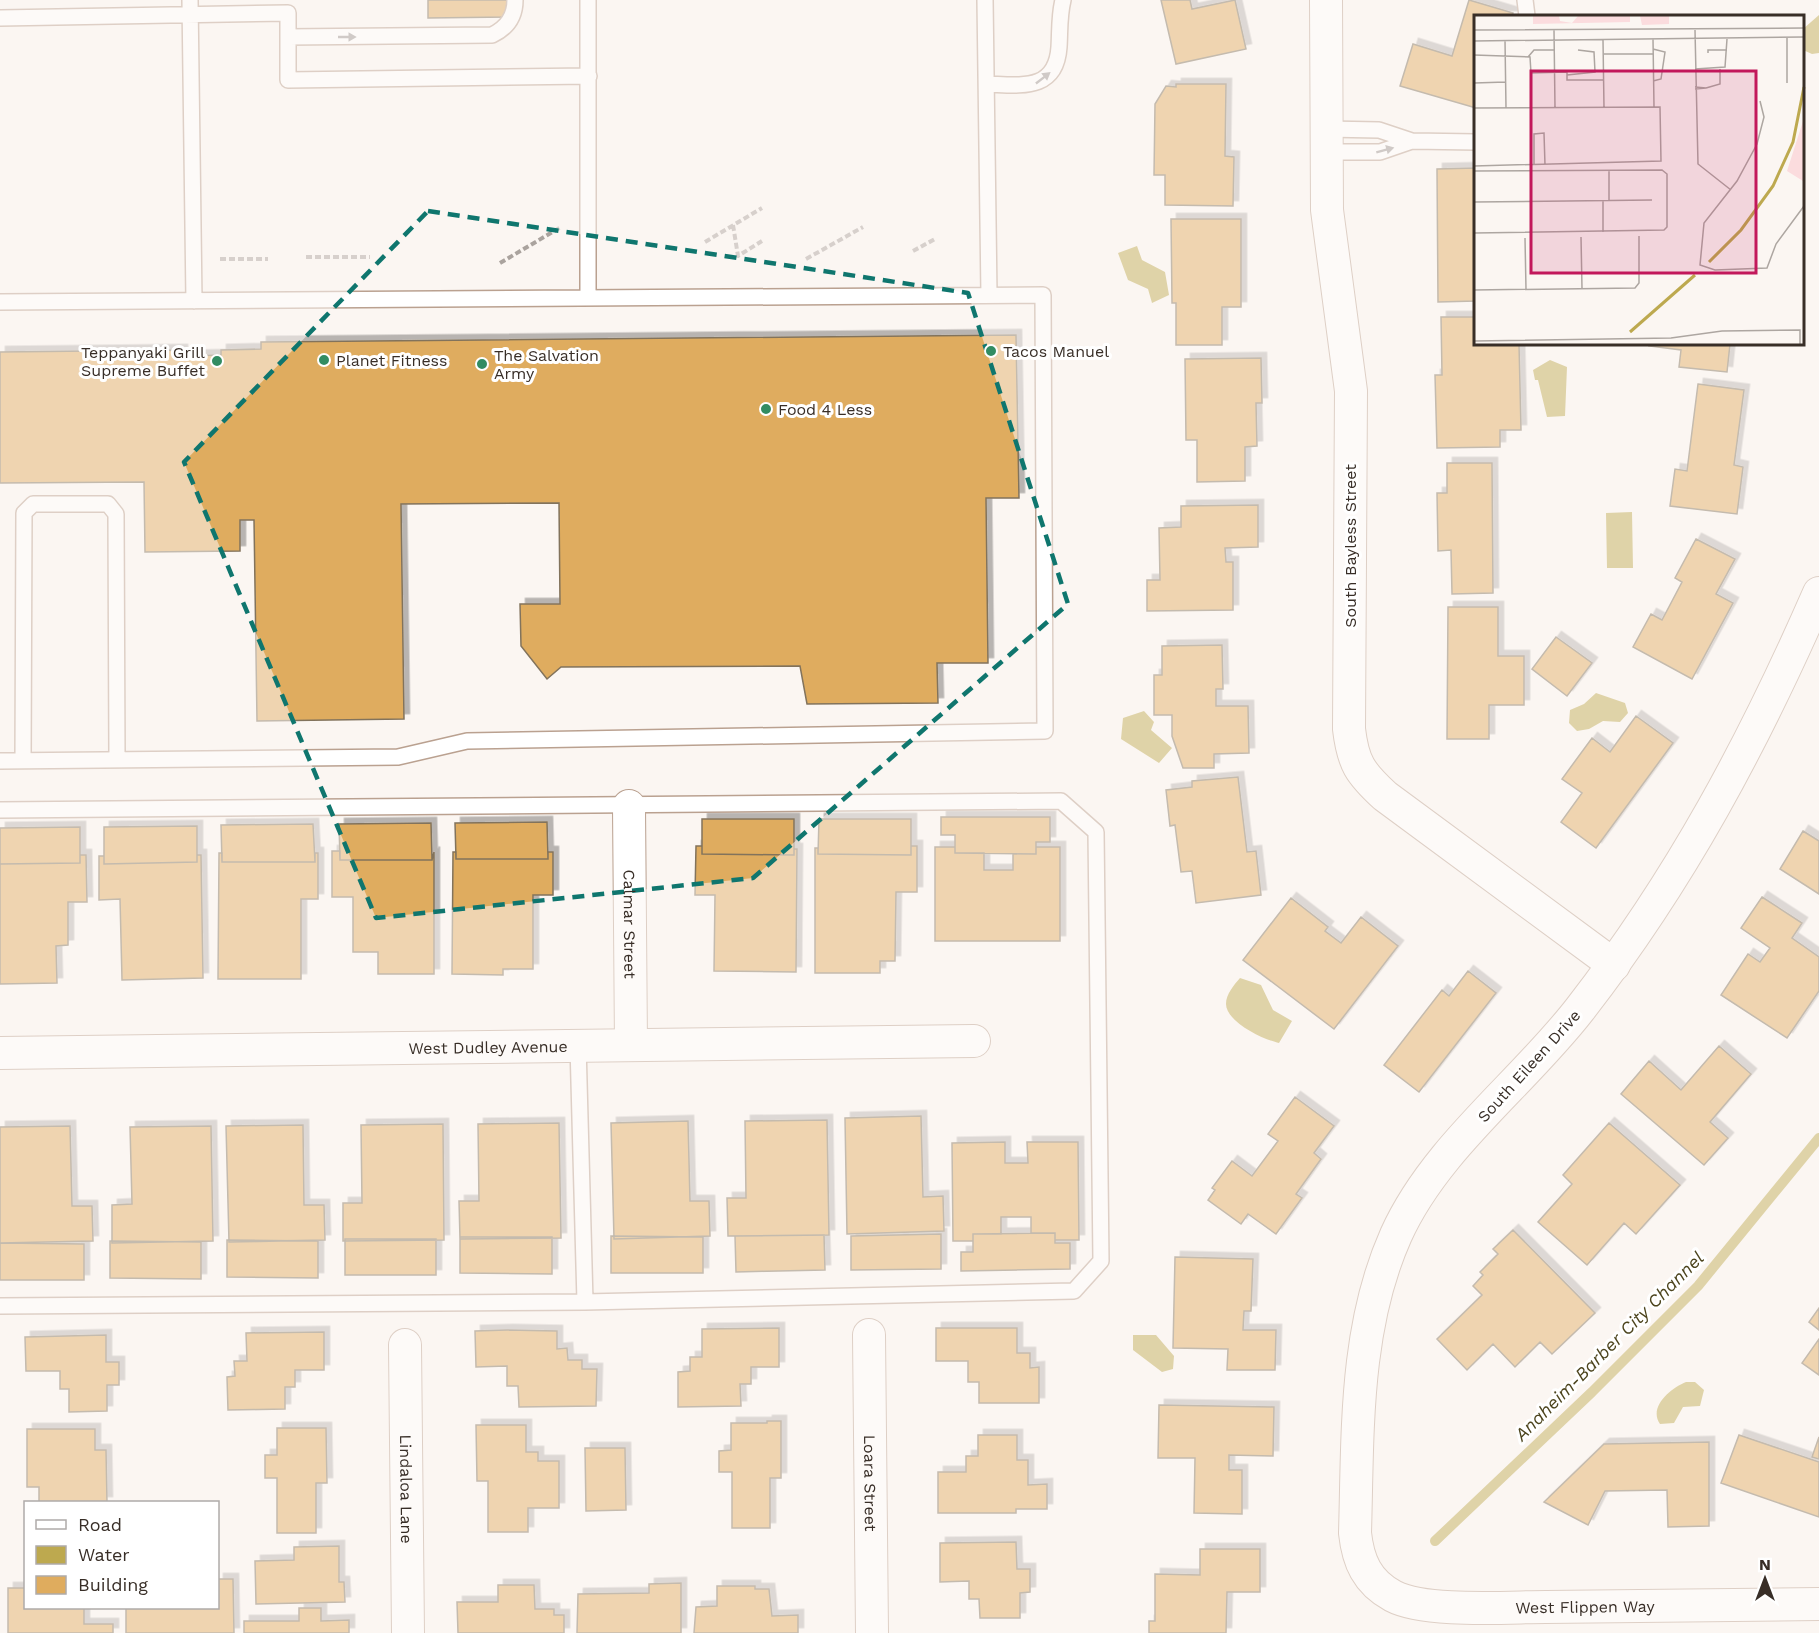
<svg xmlns="http://www.w3.org/2000/svg" width="1819" height="1633" font-family="'Work Sans',sans-serif">
	<style>
		.water { fill: #bda94f }
		.lines { fill: none; stroke-linecap: round; stroke-linejoin: round }
		.stream { stroke: #bda94f; stroke-width: 10 }
		.building { fill: #dfac5e; stroke: #82735c; stroke-width: 1.5; filter: url(#shadow) }
		.lane-casing { stroke: #baa190; stroke-width: 18 }
		.street-casing { stroke: #baa190; stroke-width: 34 }
		.path { stroke: #aaa39e; stroke-width: 4; stroke-dasharray: 6 3; stroke-linecap: butt }
		.lane { stroke: #fff; stroke-width: 15 }
		.street { stroke: #fff; stroke-width: 32 }
		.oneway { fill: #9c9693 }
		.marked { fill: none; stroke: #0f766e; stroke-width: 4.5; stroke-dasharray: 12 8; stroke-linejoin: round }
		.poi-dot { fill: #328c62; stroke: #fff; stroke-width: 2 }
		.labels { text-anchor: middle; dominant-baseline: central; stroke-width: 6; stroke-linejoin: round; paint-order: stroke }
		.poi-label { font-size: 16px; fill: #382e27; stroke: #fff; text-anchor: start }
		.street-label { font-size: 16px; fill: #382e27; stroke: #fff }
		.water-label { font-size: 18px; font-style: italic; fill: #4c441d; stroke: #fff }
		.inset-river { fill: none; stroke: #bda94f; stroke-width: 3 }
		.inset-road { fill: none; stroke: #ada6a1; stroke-width: 1.5 }
		.view { fill: #c2185b; fill-opacity: 0.15; stroke: #c2185b; stroke-width: 3 }
		.inset-edge { fill: none; stroke: #382e27; stroke-width: 3 }
	</style>
	<defs>
		<filter id="shadow"><feDropShadow dx="5.5" dy="-5.5" stdDeviation="0" flood-color="#0004"/></filter>
	</defs>
	<rect width="100%" height="100%" fill="#fbf6f2"/>
	<path class="water" d="M1819 15V53L1812 54 1803 50V29Z
		M1137 246 1142 260 1165 272 1169 295 1152 303 1148 289 1128 280 1118 253Z
		M1550 360 1567 367 1565 416 1547 417 1538 380H1535L1533 370Z
		M1632 512 1633 568H1607L1606 513Z
		M1596 693 1625 703 1628 713 1620 722 1603 721 1589 729 1577 731 1569 723 1570 710 1584 704Z
		M1144 711 1154 722 1151 730 1172 748 1159 763 1121 739 1123 718Z
		M1240 978 1261 985 1273 1010 1292 1021 1279 1043C1264 1040 1226 1022 1226 1004 1226 994 1234 985 1240 978Z
		M1133 1335H1156L1174 1356 1173 1369 1162 1372 1133 1350Z
		M1686 1382H1695L1704 1390 1700 1406 1683 1407 1674 1423 1660 1424C1648 1407 1671 1388 1686 1382Z"/>
	<g class="lines">
		<path class="stream" d="M1435 1541 1592 1392 1698 1286 1819 1138"/>
	</g>
	<path class="building" d="M428 0H508V17L428 18Z
		M1161 0H1190L1192 9 1235 0 1246 49 1176 64Z
		M1469 0 1513 13 1512 16H1476V108L1400 86 1413 44 1452 56Z
		M1176 84H1226L1225 156 1234 157 1233 206 1165 205V175H1154L1155 104 1166 86 1176 87Z
		M1476 168V301L1438 302 1437 169Z
		M1171 219H1241V307H1222V345H1176V303H1172Z
		M1441 317H1476V344H1519L1521 430H1500V447L1437 448 1435 375H1442Z
		M1016 335 1019 498H986L988 663H937L938 703 807 704 800 666 561 667 547 679 521 646 520 604H560L559 503 401 504 404 719 257 721 254 520H240V551L145 552 144 482 0 483V352L182 350V356L221 355V350L261 349V342Z
		M1650 344H1730L1727 372 1679 367 1681 350 1649 346Z
		M1261 358 1262 403H1256L1257 446 1245 447V481L1197 482V440H1186L1185 359Z
		M1698 384 1744 390 1734 465 1743 467 1737 514 1670 506 1675 469 1687 471Z
		M1447 463H1492L1493 593 1452 594 1451 550 1438 551 1437 493H1447Z
		M1258 505V547L1225 548 1226 562H1233V610L1147 611V580H1160L1159 528 1181 527V506Z
		M1696 539 1735 559 1716 594 1733 603 1692 679 1633 647 1651 614 1662 620 1682 582 1675 578Z
		M1448 607H1498V656H1524V705H1489V739H1447Z
		M1556 637 1592 663 1567 696 1532 669Z
		M1222 645 1223 689H1216V706H1248L1249 753 1214 754V768H1183L1172 736V715H1154V675H1162V646Z
		M1636 716 1673 743 1596 848 1561 822 1582 793 1562 779 1592 738 1610 752Z
		M1238 777 1247 852 1256 851 1261 895 1196 903 1192 871 1181 872 1175 825 1170 826 1166 790 1192 787V781Z
		M941 817H1050V842H1036V854L955 853V835H941Z
		M702 819H794V855L702 854Z
		M819 819H911V855L818 854Z
		M547 822 548 859H456L455 823Z
		M431 823 432 860H340L339 824Z
		M313 824 315 862H222L221 825Z
		M197 826V862L104 864V827Z
		M80 827V863L0 864V828Z
		M1803 831 1819 841V894L1780 869Z
		M696 846H702V854L794 855V849H797L796 972 714 971 715 895H695Z
		M911 846H917V892H896L895 961H880V973H815V848H818V854L911 855Z
		M935 847H955V853H984V870H1013V854H1036V847H1060V941H935Z
		M332 851H340V860H432L434 852V974H378V952H353V897H332Z
		M453 852H456V859H548V852H553V895H533V969H503V975L452 974Z
		M219 853H222V862H315V853H318V899H301V979H218Z
		M80 855H86L87 902H68V945L56 946 57 983 0 984V864L80 863Z
		M197 855H201L203 978 122 980 120 899 99 900V856H104V864L197 862Z
		M1762 897 1802 923 1792 938 1819 957V991L1787 1038 1721 995 1748 954 1760 962 1770 948 1741 928Z
		M1291 898 1328 927 1325 931 1341 943 1361 917 1398 946 1334 1029 1243 960Z
		M1468 971 1496 993 1419 1092 1384 1065 1442 990 1449 996Z
		M1719 1046 1751 1074 1710 1122 1728 1138 1704 1165 1621 1094 1649 1061 1681 1090Z
		M1295 1097 1334 1126 1314 1153 1321 1159 1296 1194 1302 1198 1276 1234 1248 1214 1241 1224 1208 1200 1215 1190 1212 1188 1232 1161 1252 1176 1278 1141 1268 1134Z
		M921 1116 923 1197 943 1196 944 1231 847 1234 845 1118Z
		M827 1120 829 1235 728 1236 727 1198H746L745 1121Z
		M688 1121 690 1201H709L710 1236 614 1239 611 1123Z
		M559 1123 561 1238 460 1239 459 1201H479L478 1124Z
		M1609 1123 1680 1185 1636 1234 1624 1223 1587 1265 1538 1222 1572 1184 1563 1175Z
		M443 1124 444 1240 343 1241V1203H362L361 1125Z
		M303 1125 304 1205H324L325 1240 229 1242 226 1126Z
		M70 1126 72 1206H92L93 1241 0 1243V1127Z
		M211 1126 213 1241 112 1243V1205L132 1204 130 1127Z
		M1005 1142V1163H1028L1027 1142H1078L1079 1240H1055V1233H1031V1217H1001V1234H973V1241H953L952 1143Z
		M1513 1230 1595 1313 1552 1354 1540 1342 1515 1367 1493 1344 1467 1370 1437 1339 1482 1295 1473 1286 1483 1275 1480 1272 1498 1254 1493 1249Z
		M1055 1233V1243H1070V1269L961 1271V1252H973V1234Z
		M941 1234V1269L851 1270V1236Z
		M824 1235 825 1270 736 1272 735 1236Z
		M611 1236 703 1237V1273H611Z
		M460 1237H552V1274L460 1273Z
		M345 1239H436V1275H345Z
		M227 1240 318 1241V1278L227 1277Z
		M110 1241 201 1242V1279L110 1278Z
		M0 1243 84 1244V1280H0Z
		M1175 1257 1253 1259 1251 1311H1244L1243 1330H1276L1275 1370H1227L1228 1349 1173 1348Z
		M1819 1308V1330L1809 1322Z
		M779 1328V1367H751V1384H740L741 1406 678 1407V1372L690 1371V1357H702V1329Z
		M936 1328H1017V1353H1030V1368L1039 1367V1403H979V1382H968V1361H936Z
		M507 1330 557 1331V1349L567 1348 568 1360H582V1369H597L596 1406 519 1407 518 1386H507V1366L476 1367 475 1331Z
		M324 1332V1370H295V1387H285V1409L228 1410 227 1377 235 1376 234 1361H247L246 1333Z
		M106 1335V1362H119V1385H107V1411L69 1412V1389H60V1371H26L25 1337Z
		M1819 1339V1375L1802 1363Z
		M1159 1405 1274 1407 1273 1456 1229 1455V1470H1242V1514L1194 1513 1195 1458H1158Z
		M767 1421H781V1478H770V1528H732V1472H719V1451L731 1450V1423H767Z
		M476 1425H526V1452H538V1461H559V1508H528V1532H488V1481H477Z
		M277 1428H326L327 1483H316V1533H277V1478H265V1455H277Z
		M27 1429H95V1450H106L107 1502H39V1487H27Z
		M978 1435H1017V1460H1028V1485L1047 1484V1509H1016V1513H938V1472H966V1456H978Z
		M1739 1435 1819 1462V1517L1721 1483Z
		M1819 1437V1459L1812 1457Z
		M1709 1442V1526L1668 1527 1667 1490 1605 1491 1588 1525 1544 1502 1604 1444Z
		M585 1448H625L626 1510 586 1511Z
		M1016 1542 1017 1569H1030V1592L1020 1593V1618H980L979 1599H969V1581L940 1582V1543Z
		M339 1546V1582H344L345 1602 256 1604 255 1561 294 1560V1547Z
		M1200 1549H1260V1592H1227L1226 1633H1149V1621H1155V1574L1200 1575Z
		M218 1579H233L234 1633H126V1608H218Z
		M681 1583V1633H577L578 1594 649 1593V1584Z
		M498 1585H534L535 1609H554V1615H564V1633H458L457 1602H498Z
		M717 1586H755V1589H769L772 1616 798 1615V1633H694L696 1607 717 1606Z
		M8 1588H26V1608H84V1624H113V1633H8Z
		M299 1608H321V1621L349 1620V1633H244V1621H299Z"/>
	<g class="lines">
		<g class="lane-casing">
			<path id="lane" d="M190 0 194 301
				M588 0V298
				M985 0 989 295
				M1525 0 1527 16
				M0 18 288 13V80L589 76
				M288 37 492 35C507 28 515 17 515 0
				M987 84C1020 85 1056 92 1059 47 1060 31 1059 16 1063 0
				M1326 129 1379 130 1412 141 1380 152H1327
				M1412 141 1476 142
				M0 302 1043 295 1045 731 467 741 398 757 0 761
				M23 761 24 513 33 504H108L116 514 117 760
				M0 810 1061 801 1096 832 1101 1261 1074 1291 585 1302 0 1306
				M578 1045 585 1302"/>
		</g>
		<g class="street-casing">
			<g id="street">
				<path d="M1326 0 1327 210 1351 391 1349 729C1353 763 1360 773 1385 796L1614 965"/>
				<path id="s1" d="M1819 593C1753 744 1681 879 1580 1009 1522 1084 1435 1148 1396 1235 1354 1329 1358 1433 1355 1533 1358 1561 1367 1582 1393 1596 1425 1613 1508 1607 1546 1607 1637 1606 1728 1605 1819 1604"/>
				<path id="s2" d="M629 806 631 1045"/>
				<path id="s3" d="M0 1053 974 1041"/>
				<path id="s4" d="M869 1335 872 1633"/>
				<path id="s5" d="M405 1345 408 1633"/>
			</g>
		</g>
		<path class="path" d="M733 225 738 256 762 241
			M705 242 762 208
			M913 251 935 239
			M306 257H370
			M220 259H268
			M806 259 863 227
			M500 263 561 227"/>
		<use href="#lane" class="lane"/>
		<use href="#street" class="street"/>
	</g>
	<defs><path id="oneway-solid" d="M-6-.8H1V-3.2L6.5 0L1 3.2V.8H-6Z" transform="scale(1.5)"/></defs>
	<g class="oneway">
		<use href="#oneway-solid" transform="translate(347 37)"/>
		<use href="#oneway-solid" transform="translate(1043 78) rotate(-38)"/>
		<use href="#oneway-solid" transform="translate(1385 150) rotate(-15)"/>
	</g>
	<path d="M0 0H1819V1633H0ZM428 211 968 293 1068 604 753 878 376 918 184 462Z" fill="#fbf6f2" fill-opacity=".55" fill-rule="evenodd"/>
	<path class="marked" d="M428 211 968 293 1068 604 753 878 376 918 184 462Z"/>
	<g class="poi-dot">
		<circle cx="991" cy="351" r="6"/>
		<circle cx="324" cy="360" r="6"/>
		<circle cx="217" cy="361" r="6"/>
		<circle cx="482" cy="364" r="6"/>
		<circle cx="766" cy="409" r="6"/>
	</g>
	<g class="labels">
		<g class="poi-label">
			<text x="1003" y="351">Tacos Manuel</text>
			<text x="205" y="352" text-anchor="end">Teppanyaki Grill<tspan x="205" dy="18">Supreme Buffet</tspan></text>
			<text x="494" y="355">The Salvation<tspan x="494" dy="18">Army</tspan></text>
			<text x="336" y="360">Planet Fitness</text>
			<text x="778" y="409">Food 4 Less</text>
		</g>
		<g class="street-label">
			<text transform="translate(1350 546) rotate(-90)">South Bayless Street</text>
			<text stroke="none"><textPath href="#s2" startOffset="118">Calmar Street</textPath></text>
			<text stroke="none"><textPath href="#s3" startOffset="488">West Dudley Avenue</textPath></text>
			<text transform="translate(1529 1066) rotate(-48)">South Eileen Drive</text>
			<text stroke="none"><textPath href="#s4" startOffset="148">Loara Street</textPath></text>
			<text stroke="none"><textPath href="#s5" startOffset="144">Lindaloa Lane</textPath></text>
			<text stroke="none"><textPath href="#s1" startOffset="1347">West Flippen Way</textPath></text>
		</g>
		<g class="water-label">
			<text transform="translate(1609 1346) rotate(-45)">Anaheim-Barber City Channel</text>
		</g>
	</g>
	<g transform="translate(1474 15)">
		<rect width="330" height="330" fill="#fbf6f2"/>
		<path d="M59 1H85L86 6 98 8 104 1H156V7L59 9ZM166 1H195V9L168 10ZM330 103V247L329 166 313 156Z" fill="#fbdcde"/>
		<path class="inset-river" d="M235 247 267 215 299 171 319 127 330 72M156 317 221 260"/>
		<path class="inset-road" d="M0 15 330 13M80 15 81 93M221 15 224 149 257 175M313 23V68M179 24 180 92M31 25 32 93M129 25 130 93M0 26 330 22M179 34 191 37 187 64 179 66M234 38V35H253M130 39H179M0 40 56 42 57 58 93 57V65H130M54 42 60 35H80M221 54 251 52 253 24M93 60 121 57 120 37 104 35M0 68 32 67M221 72 232 73 221 74M232 73 246 69V54M286 86 290 102 283 129 263 166 230 208 226 250 241 255 293 253 302 229 330 191M0 93 186 92 187 146 0 151M60 150V119L70 118 71 150M135 155V185M0 156 188 155 193 159V212L190 215 0 218M129 185V217M0 187 178 185M107 222 108 273M51 223 52 274M0 275 161 273 165 268V221M0 326 197 323 248 316 326 315V329"/>
		<path class="view" d="M57 56H282V258H57Z"/>
		<rect width="330" height="330" class="inset-edge"/>
	</g>
	<rect x="24" y="1501" width="195" height="108" fill="#ffffff" stroke="#afaba9" stroke-width="1.5"/>
	<rect x="36" y="1520" width="30" height="9" fill="#ffffff" stroke="#afaba9" stroke-width="1.5"/>
	<text x="78" y="1531" font-size="18" fill="#382e27">Road</text>
	<rect x="36" y="1546" width="30" height="18" fill="#bda94f" stroke="#afaba9" stroke-width="1.5"/>
	<text x="78" y="1561" font-size="18" fill="#382e27">Water</text>
	<rect x="36" y="1576" width="30" height="18" fill="#dfac5e" stroke="#afaba9" stroke-width="1.5"/>
	<text x="78" y="1591" font-size="18" fill="#382e27">Building</text>
	<g transform="translate(1765 1579)" stroke="#ffffff" stroke-width="4.5" paint-order="stroke">
	<path d="M0-4.5L10 22L0 15L-10 22Z" fill="#382e27"/>
	<text y="-9" font-size="16" font-weight="bold" text-anchor="middle" fill="#382e27">N</text>
	</g>
</svg>
